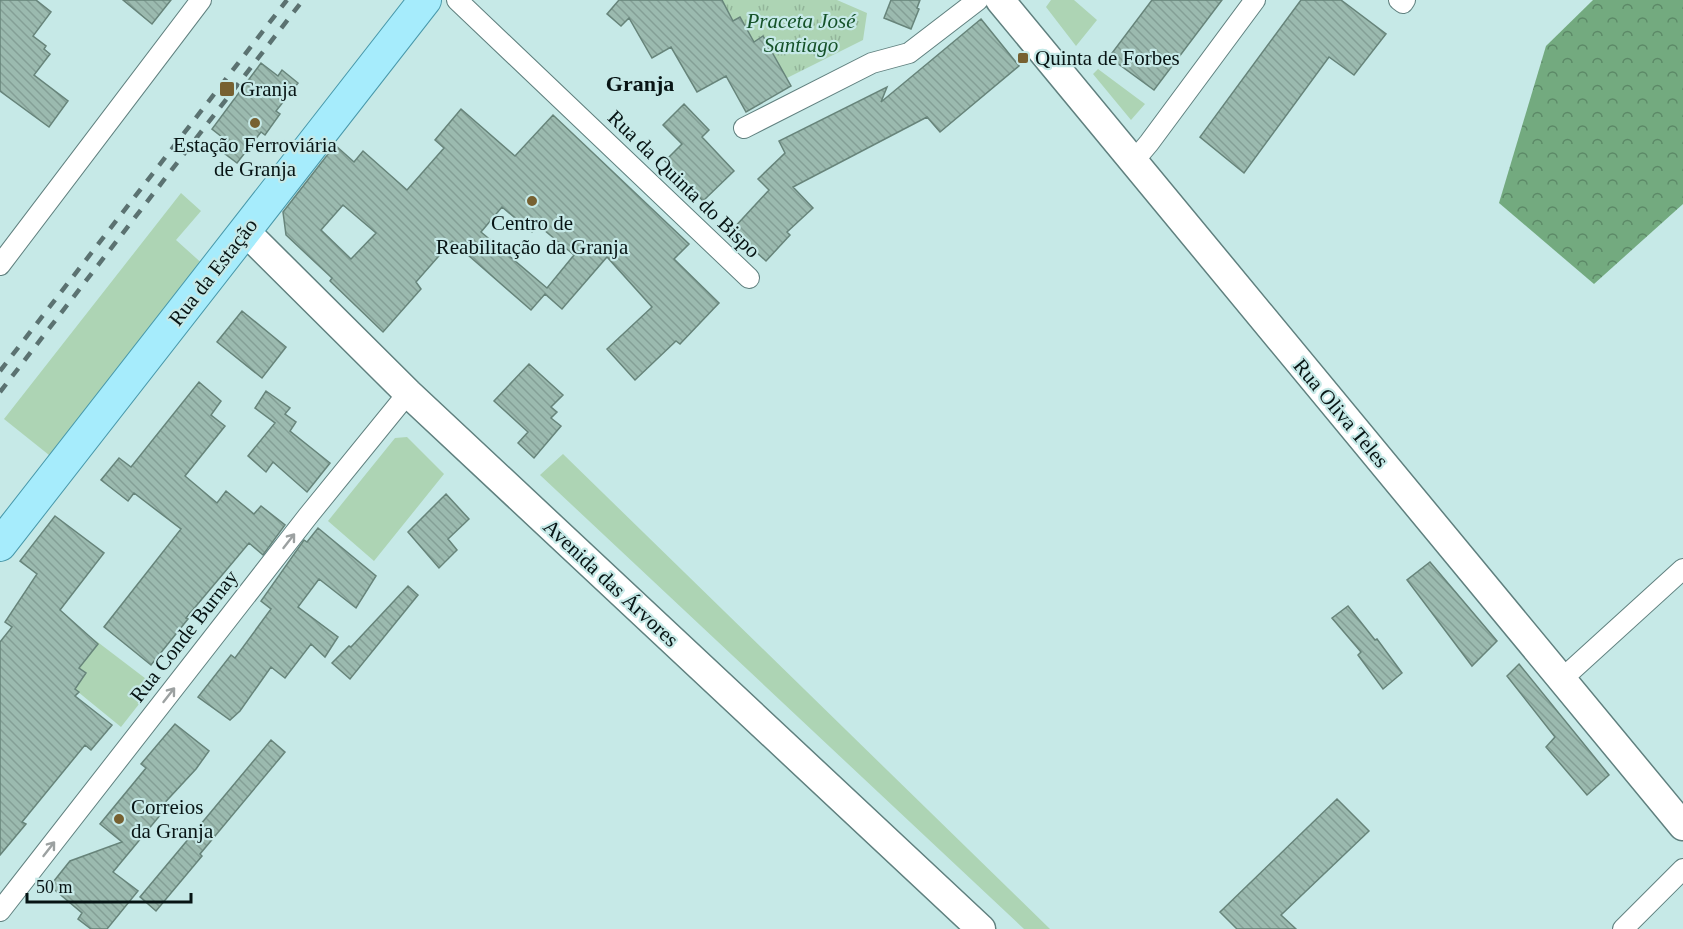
<svg xmlns="http://www.w3.org/2000/svg" width="1683" height="929" font-family="'Times New Roman',serif">
	<style>
		.grass { fill: #add4b4 }
		.forest { fill: url(#forest-crowns) }
		.park { fill: url(#park-tufts) }
		.building { fill: url(#building-back-hatch); stroke: #67847a; stroke-width: 1.5; fill-rule: evenodd }
		.lines { fill: none; stroke-linecap: round; stroke-linejoin: round }
		.street-casing { stroke: #60807f; stroke-width: 22 }
		.secondary-casing { stroke: #60807f; stroke-width: 31 }
		.primary-casing { stroke: #4898aa; stroke-width: 34 }
		.street { stroke: #fff; stroke-width: 20 }
		.secondary { stroke: #fff; stroke-width: 28 }
		.primary { stroke: #a6ecfc; stroke-width: 32 }
		.rail { stroke: #5b7271; stroke-width: 4.5; stroke-dasharray: 10 10; stroke-linecap: butt }
		.oneway { stroke: #9ca1a1 }
		.poi-dot { fill: #776131; stroke: #c6e9e7; stroke-width: 2 }
		.labels { text-anchor: middle; dominant-baseline: central; stroke-width: 4.5; stroke-linejoin: round; paint-order: stroke }
		.park-label { font-size: 21px; font-style: italic; fill: #155229; stroke: #c6e9e7 }
		.poi-label { font-size: 21px; fill: #071414; stroke: #c6e9e7; text-anchor: start }
		.street-label { font-size: 21px; fill: #071414; stroke: #c6e9e7 }
		.neighbourhood-label { font-size: 22px; font-weight: bold; fill: #071414; stroke: #c6e9e7 }
	</style>
	<defs>
		<pattern id="forest-crowns" width="20" height="18" patternUnits="userSpaceOnUse" patternTransform="scale(1.5)"><rect width="20" height="18" fill="#73aa7f"/><path d="M2 6a3 3 0 1 1 6 0M12 15a3 3 0 1 1 6 0" fill="none" stroke="#5c8967"/></pattern>
		<pattern id="park-tufts" width="24" height="20" patternUnits="userSpaceOnUse" patternTransform="scale(1.5)"><rect width="24" height="20" fill="#add4b4"/><path d="M3 7l-1-3M5 7V3M7 7l1-3M15 17l-1-3M17 17v-4M19 17l1-3" fill="none" stroke="#93b59a"/></pattern>
		<pattern id="building-back-hatch" width="6" height="6" patternUnits="userSpaceOnUse" patternTransform="scale(1.5)"><rect width="6" height="6" fill="#9bbaaf"/><path d="M-1 5l2 2M0 0l6 6M5-1l2 2" fill="none" stroke="#849f96"/></pattern>
	</defs>
	<rect width="100%" height="100%" fill="#c6e9e7"/>
	<path class="grass" d="M1051 0H1074L1097 20 1076 46 1046 7Z
		M1098 69 1145 104 1131 120 1093 74Z
		M181 193 201 211 176 240 206 267 54 459 4 419Z
		M407 437 444 474 374 561 328 521 395 438Z
		M563 454 1050 929H1024L540 475Z
		M91 637 154 685 121 727 61 678Z"/>
	<path class="forest" d="M1593 0H1683V204L1594 284 1499 203 1546 46Z"/>
	<path class="park" d="M708 0H837L867 13 863 40 785 79 767 39 751 47Z"/>
	<path class="building" d="M0 0H36L51 12 33 36 46 46 44 49 50 54 34 75 68 101 49 127 0 91Z
		M123 0H171L152 24Z
		M619 0H722L733 21 740 17 754 42 763 36 791 86 746 112 726 76 697 92 671 47 652 58 629 18 621 26 607 14Z
		M891 0H920L917 8 919 9 911 29 884 18Z
		M1152 0H1222L1154 90 1109 57Z
		M1301 0H1341L1386 34 1354 75 1329 57 1244 173 1200 137Z
		M981 19 1019 66 940 132 927 117 793 187 813 208 787 232 790 235 766 261 732 230 769 190 758 179 785 153 779 141 887 87 881 102Z
		M261 63 278 76 282 70 298 83 276 111 280 114 265 135 261 132 237 163 220 150 227 141 212 129Z
		M684 104 709 130 702 137 734 171 703 201 665 161 682 144 663 125Z
		M461 109 515 156 553 115 689 244 674 259 719 303 680 344 676 341 635 380 607 349 652 307 607 257 562 309 545 294 531 310 452 241 416 282 421 289 383 332 330 281 332 278 286 235 283 212 335 145 354 162 363 151 407 190 444 148 435 140ZM343 205 376 233 351 259 321 230ZM502 207 532 232 538 225 574 255 547 288 481 232Z
		M242 311 286 347 262 378 217 342Z
		M529 364 563 395 551 407 557 412 551 418 561 426 534 458 518 443 528 432 494 401Z
		M199 382 221 401 211 415 225 426 185 476 217 503 226 491 254 514 261 506 285 525 263 555 249 543 186 618 188 619 151 665 104 627 181 529 134 493 128 501 101 480 119 458 131 467Z
		M266 391 290 408 285 414 296 422 290 431 330 463 307 492 273 462 266 472 248 456 275 423 255 408Z
		M446 494 469 519 448 539 457 550 439 568 408 532Z
		M55 516 104 553 60 610 98 644 79 668 86 673 75 689 79 692 75 696 112 725 91 750 85 745 22 822 26 824 0 855V642L12 627 5 622 37 574 20 561Z
		M318 528 376 576 356 608 319 579 298 607 338 637 325 657 311 644 285 678 271 667 240 711 230 720 198 697 231 655 235 658 271 609 261 601 304 540 307 542Z
		M1430 562 1497 641 1472 666 1407 580Z
		M408 586 418 595 350 679 332 663 349 646 351 647Z
		M1348 606 1375 640 1377 639 1402 673 1383 689 1358 655 1361 652 1332 618Z
		M1519 664 1609 775 1587 795 1546 747 1555 737 1507 676Z
		M175 724 209 751 196 769 158 810 162 813 113 872 138 891 107 929H91L78 919 82 913 50 886 70 861 122 842 100 824 146 768 141 764Z
		M271 740 285 752 200 854 202 856 156 911 140 897Z
		M1337 799 1369 831 1281 915 1296 929H1237L1220 912Z"/>
	<g class="lines">
		<g class="street-casing">
			<path id="street" d="M457 0 749 278
				M1399 0 1403 3 1405 0
				M744 128 872 63 909 53 978 0
				M1133 162 1149 143 1255 0
				M0 265 201 0
				M1562 679 1683 569
				M0 911 308 516 408 393
				M1623 929 1683 869"/>
		</g>
		<g class="secondary-casing">
			<path id="secondary" d="M1000 0 1683 826
				M245 231 408 393 981 929"/>
		</g>
		<g class="primary-casing">
			<path id="primary" d="M0 545 425 0"/>
		</g>
		<use href="#street" class="street"/>
		<use href="#secondary" class="secondary"/>
		<use href="#primary" class="primary"/>
		<path class="rail" d="M0 371 287 0
			M0 392 303 0"/>
	</g>
	<defs><path id="oneway-shaft" d="M-6 0H5M1.5-3L5.5 0L1.5 3" fill="none" stroke-width="1.6" stroke-linecap="round" stroke-linejoin="round" transform="scale(1.5)"/></defs>
	<g class="oneway">
		<use href="#oneway-shaft" transform="translate(289 541) rotate(-52)"/>
		<use href="#oneway-shaft" transform="translate(169 695) rotate(-52)"/>
		<use href="#oneway-shaft" transform="translate(49 849) rotate(-52)"/>
	</g>
	<g class="poi-dot">
		<rect x="1017" y="52" width="12" height="12" rx="3"/>
		<rect x="219" y="81" width="16" height="16" rx="3"/>
		<circle cx="255" cy="123" r="6"/>
		<circle cx="532" cy="201" r="6"/>
		<circle cx="119" cy="819" r="6"/>
	</g>
	<g class="labels">
		<g class="park-label">
			<text x="801" y="21">Praceta José<tspan x="801" dy="24">Santiago</tspan></text>
		</g>
		<g class="poi-label">
			<text x="1035" y="58">Quinta de Forbes</text>
			<text x="240" y="89">Granja</text>
			<text x="255" y="145" text-anchor="middle">Estação Ferroviária<tspan x="255" dy="24">de Granja</tspan></text>
			<text x="532" y="223" text-anchor="middle">Centro de<tspan x="532" dy="24">Reabilitação da Granja</tspan></text>
			<text x="131" y="807">Correios<tspan x="131" dy="24">da Granja</tspan></text>
		</g>
		<g class="street-label">
			<text transform="translate(684 184) rotate(44)">Rua da Quinta do Bispo</text>
			<text transform="translate(213 272) rotate(-52)">Rua da Estação</text>
			<text transform="translate(1341 413) rotate(50)">Rua Oliva Teles</text>
			<text transform="translate(611 583) rotate(43)">Avenida das Árvores</text>
			<text transform="translate(184 636) rotate(-52)">Rua Conde Burnay</text>
		</g>
		<g class="neighbourhood-label">
			<text x="640" y="83">Granja</text>
		</g>
	</g>
	<path d="M27 893v9h164v-9" fill="none" stroke="#071414" stroke-width="3"/>
	<text x="36" y="893" font-size="18" fill="#071414" stroke="#c6e9e7" stroke-width="4.5" paint-order="stroke">50 m</text>
</svg>
